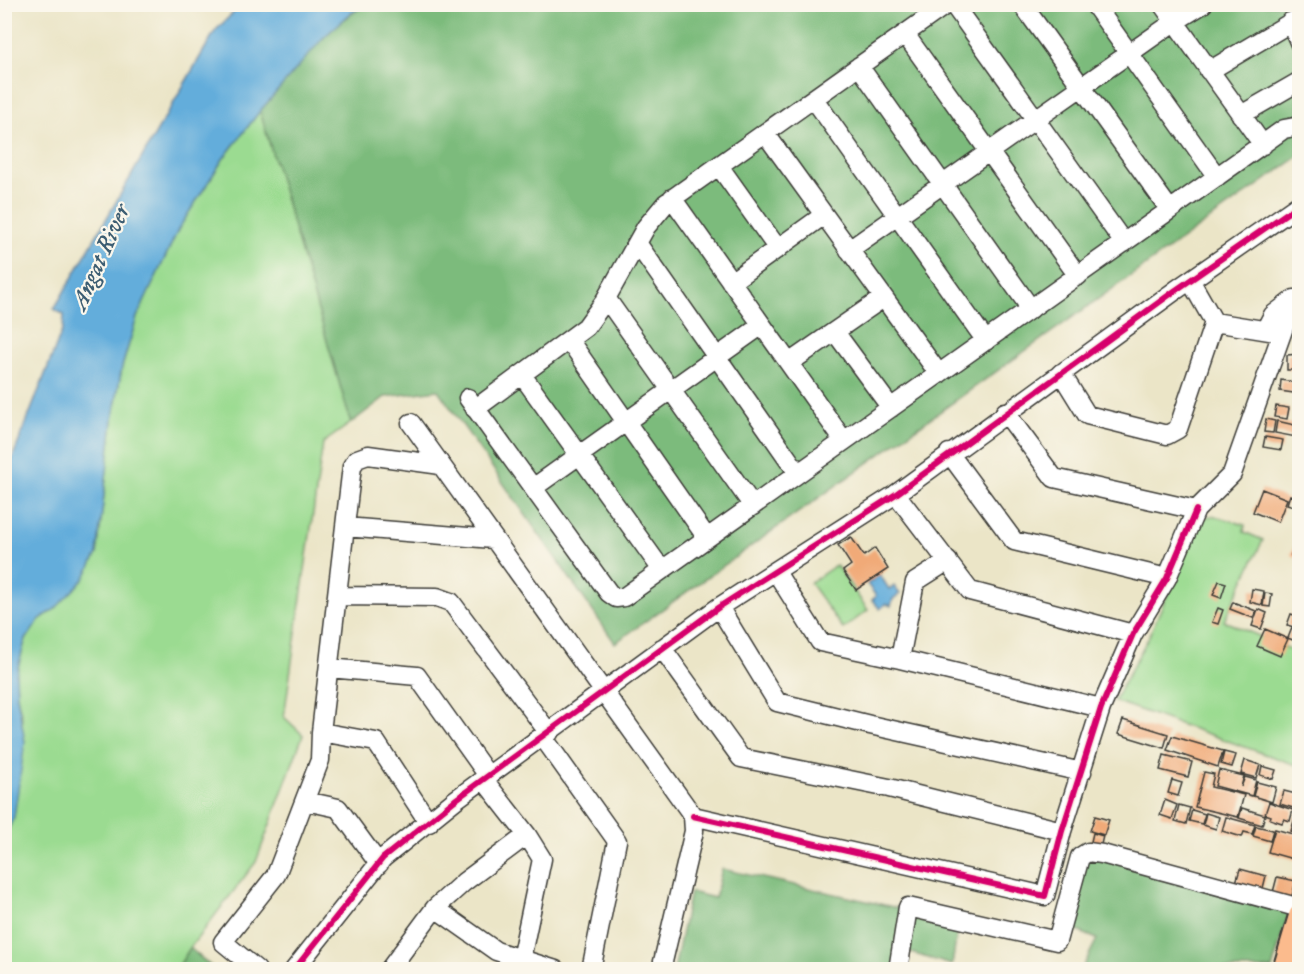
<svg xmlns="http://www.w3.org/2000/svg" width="1304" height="974" font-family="'IM FELL DW Pica',serif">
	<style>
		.green { fill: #9bdb91; stroke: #5c7c56; stroke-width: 1.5 }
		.forest { fill: #7cbb7b; stroke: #4c6c4c; stroke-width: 1.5 }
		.water { fill: #63addb; stroke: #40647c; stroke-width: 1.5 }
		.building { fill: #f1aa78 }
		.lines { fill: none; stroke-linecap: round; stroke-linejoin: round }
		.minor-casing { stroke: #3b3a36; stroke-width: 21 }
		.major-casing { stroke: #3b3a36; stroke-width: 26 }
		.minor { stroke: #fff; stroke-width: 18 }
		.major { stroke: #fbbb8d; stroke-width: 22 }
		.cycleway-casing { stroke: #fbf7ec; stroke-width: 10 }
		.cycleway { stroke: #d6006c; stroke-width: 6 }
		.labels { text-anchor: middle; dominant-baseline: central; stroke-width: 4.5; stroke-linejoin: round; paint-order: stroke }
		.water-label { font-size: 24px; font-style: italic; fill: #3c5d72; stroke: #fbf7ec }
	</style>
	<rect width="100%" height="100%" fill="#fbf7ec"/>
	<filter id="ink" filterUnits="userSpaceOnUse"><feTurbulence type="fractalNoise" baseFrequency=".0167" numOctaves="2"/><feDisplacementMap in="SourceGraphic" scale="12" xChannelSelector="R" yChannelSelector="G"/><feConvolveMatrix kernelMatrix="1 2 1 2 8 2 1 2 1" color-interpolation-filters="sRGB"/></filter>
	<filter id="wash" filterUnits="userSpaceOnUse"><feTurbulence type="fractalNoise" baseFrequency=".008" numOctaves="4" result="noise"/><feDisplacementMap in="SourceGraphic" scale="24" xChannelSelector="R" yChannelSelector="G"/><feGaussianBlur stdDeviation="1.35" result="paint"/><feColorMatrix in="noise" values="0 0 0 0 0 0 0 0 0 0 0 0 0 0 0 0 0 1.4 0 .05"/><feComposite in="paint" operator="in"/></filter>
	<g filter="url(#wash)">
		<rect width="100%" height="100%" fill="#ebe5c7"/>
		<path class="green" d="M260 111 351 423 323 443 284 717 303 735 256 862 190 948 177 969H5L4 836 14 817 22 718 17 696 16 675 25 641 39 620 55 609 97 554 114 412 122 367 137 317 179 228 223 159Z
			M1215 516 1245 525 1244 532 1263 540 1224 621 1299 653V766L1114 701 1148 638 1202 517Z
			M836 565 868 610 843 629 810 583Z"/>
		<path class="forest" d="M365 5H1299V156L615 643 438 390 385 397 351 423 260 111C292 74 322 30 365 5Z
			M1076 848 1291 906 1272 969H1082L1097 939 1061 924Z
			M722 869 898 908 900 900 960 914 952 965 901 950 896 969 674 970 690 892 715 898Z
			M190 948 214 969H177Z"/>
		<path class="water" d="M242 4 365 5 351 13 324 37 260 111 223 159 179 228 137 317 122 367 114 412 97 554 84 579 55 609 39 620 25 641 16 675 17 696 25 742 14 817 5 836V477L63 328 64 315 54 309 215 31Z
			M880 575 889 589 894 586 900 594 893 599 891 606 886 604 880 609 872 600 876 596 867 584Z"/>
		<g id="blocks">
			<path class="building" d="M1300 354V370H1287V355Z
				M1281 380 1300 383V394L1280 391Z
				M1276 406 1289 408 1287 419 1274 417Z
				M1266 419 1275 421 1273 433 1264 432Z
				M1277 421 1299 426 1296 437 1275 433Z
				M1265 437 1283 440 1281 450 1263 447Z
				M1262 489 1287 499 1278 522 1253 512Z
				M1290 495 1300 499V508L1287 504Z
				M851 537 864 556 875 548 888 569 856 590 843 571 851 565 838 545Z
				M1296 542 1300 543 1298 558 1291 555Z
				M1219 581 1226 583 1221 598 1213 595Z
				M1252 589 1264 591 1262 605 1250 602Z
				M1265 593 1272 594 1270 607 1263 606Z
				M1233 602 1256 611 1253 618 1230 609Z
				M1218 608 1223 610 1218 624 1212 622Z
				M1258 609 1267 613 1261 629 1252 626Z
				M1291 614 1300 617V629L1287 625Z
				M1292 628 1300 630V643L1288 638Z
				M1265 629 1288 639 1280 656 1257 646Z
				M1123 720 1168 734 1164 748 1118 734Z
				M1172 736 1223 751 1218 767 1167 750Z
				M1224 752 1236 755 1232 767 1221 764Z
				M1164 755 1192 762 1188 777 1160 770Z
				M1245 760 1260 765 1256 778 1241 774Z
				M1262 766 1276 770 1273 779 1260 775Z
				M1219 770 1244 776 1241 787 1245 777 1256 780 1252 796 1215 786Z
				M1204 772 1214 774 1211 787 1244 795 1238 817 1195 807Z
				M1172 780 1182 783 1178 796 1168 793Z
				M1257 782 1276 787 1272 802 1253 796Z
				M1284 791 1300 795V810L1280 804Z
				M1165 800 1177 805 1172 819 1160 815Z
				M1269 802 1293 810 1290 821 1284 819 1282 823 1270 819 1271 816 1265 814Z
				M1179 805 1190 808 1186 824 1175 821Z
				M1242 808 1265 815 1262 825 1239 818Z
				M1192 810 1205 814 1202 824 1189 821Z
				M1297 811 1300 812V834L1291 831Z
				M1206 813 1219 817 1216 829 1203 825Z
				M1095 816 1109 820 1104 835 1090 831Z
				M1226 817 1255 825 1252 834 1244 832 1242 837 1222 831Z
				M1256 826 1273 830 1270 841 1253 836Z
				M1275 829 1300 836V861L1268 852Z
				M1093 833 1103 836 1099 853 1089 850Z
				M1240 869 1266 876 1262 892 1235 886Z
				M1277 877 1296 881 1290 904 1271 900Z"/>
		</g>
	</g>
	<g filter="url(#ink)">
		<use href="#blocks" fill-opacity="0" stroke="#3b3a36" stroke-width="1.5"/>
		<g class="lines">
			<g class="minor-casing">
				<path id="minor" d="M953 4 1124 243
					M1022 4 1170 210
					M1094 4 1217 177
					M1162 4 1263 145
					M1290 22 1300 44
					M905 34 1078 276
					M859 66 1031 309
					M1209 71 1300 17
					M814 99 986 341
					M1241 115 1300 81
					M765 133 939 374
					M719 166 778 249
					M672 198 844 441
					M637 243 798 473
					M849 250 1174 22 1203 4
					M731 282 824 215
					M606 298 753 506
					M1214 322 1282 333
					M1265 330 1273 315 1294 299
					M835 332 891 408
					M569 340 707 538
					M789 363 883 298
					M1061 373 1087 415 1167 435 1178 429 1214 322 1190 280
					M522 375 662 570
					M468 398 609 593 616 598 624 597 1284 129 1300 126
					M475 409 586 327 604 302 646 227 666 203 947 4
					M1005 412 1054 478 1196 510 1232 474 1294 299
					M411 423 693 816 694 831 661 970
					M949 453 1014 541 1167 578
					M533 488 762 325
					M896 494 970 591 1133 634
					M345 527 493 539
					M776 572 820 642 900 659 1101 708
					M337 596 437 597 451 602 549 733
					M719 607 777 702 870 725 1082 772
					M662 648 741 758 889 788 1062 831
					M900 659 915 582 948 561
					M329 668 417 676 489 777
					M321 732 376 742 429 823
					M543 737 617 841 591 970
					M484 780 527 835 542 859 521 959
					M306 801 338 808 379 864
					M693 816 1045 896 1062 831 1101 708 1133 634 1167 578 1196 510
					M435 908 496 951 556 970
					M257 970 223 942 276 875 320 760 321 732 352 466 357 459 368 455 441 465
					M294 970 383 858 455 800 719 607 896 494 1176 290 1300 204
					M389 970 435 908 464 882 527 835
					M898 970 908 907 1057 941 1080 857 1088 852 1102 854 1300 908"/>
			</g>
			<g class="major-casing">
				<path id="major" d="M1284 970 1300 916"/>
			</g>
			<use href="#minor" class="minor"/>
			<use href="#major" class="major"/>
			<g class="cycleway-casing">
				<path id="cycleway" d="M693 816 1045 896 1062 831 1101 708 1133 634 1167 578 1196 510
					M294 970 383 858 455 800 719 607 896 494 1176 290 1300 204"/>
			</g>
			<use href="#cycleway" class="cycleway"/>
		</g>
	</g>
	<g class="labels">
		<g class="water-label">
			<text transform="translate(101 257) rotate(-66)">Angat River</text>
		</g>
	</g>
	<rect width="1304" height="974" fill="none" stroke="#fbf7ec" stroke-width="24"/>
</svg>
